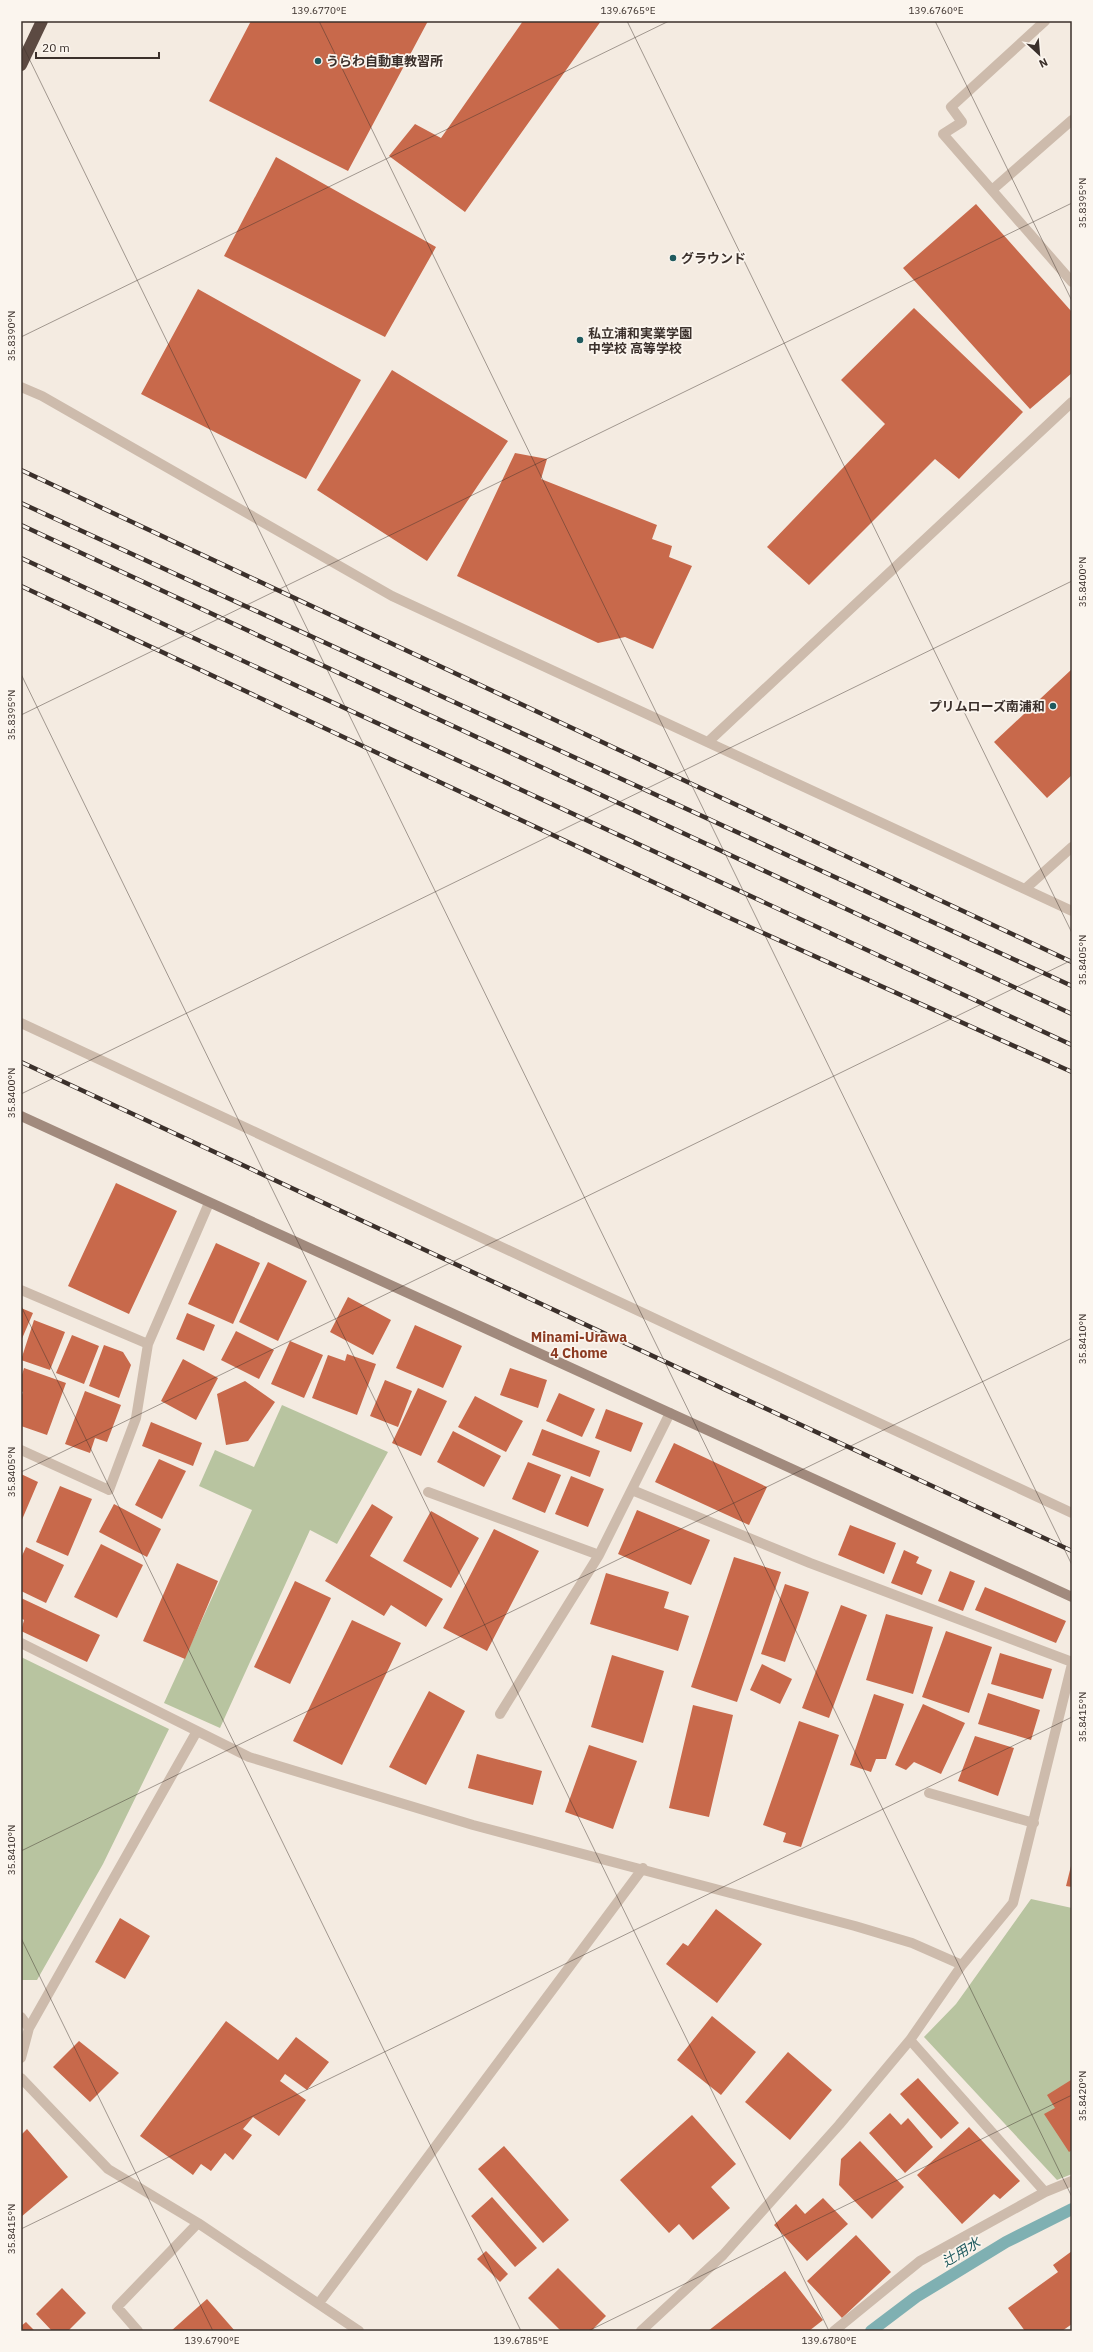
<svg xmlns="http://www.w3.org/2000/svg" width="1093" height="2352" font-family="'IBM Plex Sans','Noto Sans JP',sans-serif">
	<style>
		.green { fill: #b8c4a0 }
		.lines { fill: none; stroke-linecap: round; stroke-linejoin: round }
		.stream { stroke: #7fb0b2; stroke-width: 12 }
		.building { fill: #c8694b }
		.lane { stroke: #cdbbac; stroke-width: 10 }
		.street { stroke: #cdbbac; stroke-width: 10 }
		.secondary { stroke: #a18a7d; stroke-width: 10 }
		.highway { stroke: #5c4a42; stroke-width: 12 }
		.rail-casing { stroke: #3b302b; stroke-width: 4.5 }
		.rail { stroke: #fbf5ee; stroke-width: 3; stroke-dasharray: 9; stroke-linecap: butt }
		.ticks { fill: none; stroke: #3b302b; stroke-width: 1; stroke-opacity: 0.45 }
		.poi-dot { fill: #1f5a5e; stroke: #fbf5ee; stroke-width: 1.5 }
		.labels { text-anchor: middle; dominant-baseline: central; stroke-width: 3.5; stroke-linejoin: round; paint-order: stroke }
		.poi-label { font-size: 13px; font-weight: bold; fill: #3b302b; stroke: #fbf5ee; text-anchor: start }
		.neighbourhood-label { font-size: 14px; font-weight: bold; fill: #8c3b22; stroke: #fbf5ee }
		.water-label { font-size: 14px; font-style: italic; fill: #1f5a5e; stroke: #fbf5ee }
		.neatline { fill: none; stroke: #3b302b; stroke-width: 1.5 }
		.ticks-label { font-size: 10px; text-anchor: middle; fill: #3b302b }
	</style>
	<rect width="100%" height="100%" fill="#f4ebe1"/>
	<path class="green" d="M282 1405 388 1452 337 1544 310 1530 220 1728 164 1703 252 1510 199 1486 215 1450 254 1467Z
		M21 1657 169 1729 103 1864 37 1980H21Z
		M1031 1899 1072 1908V2174L1057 2180 924 2037 956 2004Z"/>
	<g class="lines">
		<path class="stream" d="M871 2331 916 2297 1006 2242 1072 2209"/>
	</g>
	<path class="building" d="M251 21H428L348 171 209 101Z
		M523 21H601L465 212 389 156 415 124 441 138Z
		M276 157 436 247 385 337 224 256Z
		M976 204 1072 312V373L1030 409 903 268Z
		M198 289 361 380 306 479 141 394Z
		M914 308 1023 412 959 479 935 459 809 585 767 547 885 424 841 380Z
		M392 370 508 441 427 561 317 490Z
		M515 453 547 459 541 479 657 525 652 539 672 546 669 557 692 566 653 649 625 637 598 643 457 576Z
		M1072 669V775L1047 798 994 742Z
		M116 1183 177 1211 129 1314 68 1286Z
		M216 1243 260 1263 233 1324 188 1304Z
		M268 1262 307 1281 278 1341 239 1322Z
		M348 1297 391 1320 373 1355 330 1332Z
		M21 1308 33 1313 21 1341Z
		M187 1313 215 1325 204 1351 176 1339Z
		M34 1320 65 1332 50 1370 21 1360Z
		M415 1325 462 1346 443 1388 396 1368Z
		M236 1331 274 1350 259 1379 221 1360Z
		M72 1335 99 1346 84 1384 56 1373Z
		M290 1341 323 1355 304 1398 271 1384Z
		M104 1345 123 1352 131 1365 119 1398 89 1386Z
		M347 1354 376 1364 357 1415 312 1398 328 1355 345 1361Z
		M183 1359 218 1378 196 1420 161 1401Z
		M24 1368 66 1383 47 1435 21 1426V1398L23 1392 21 1391V1378Z
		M510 1368 547 1380 538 1408 500 1395Z
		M385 1380 412 1391 398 1427 370 1416Z
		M245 1381 275 1402 248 1441 226 1445 217 1394Z
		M418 1388 447 1401 421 1456 392 1443Z
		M85 1391 121 1405 107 1442 95 1438 90 1453 65 1444Z
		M559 1393 595 1409 582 1437 546 1421Z
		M475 1396 523 1421 506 1452 458 1427Z
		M606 1409 643 1423 631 1452 595 1438Z
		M151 1422 202 1443 193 1466 142 1446Z
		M542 1429 600 1451 590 1477 532 1455Z
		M453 1431 501 1456 484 1487 437 1462Z
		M674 1443 767 1487 749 1525 655 1482Z
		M159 1459 186 1471 162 1519 135 1505Z
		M528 1462 561 1475 545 1513 512 1499Z
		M21 1474 38 1482 21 1522Z
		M571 1476 604 1489 588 1527 555 1514Z
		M60 1486 92 1499 68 1556 36 1542Z
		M114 1504 161 1529 147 1557 99 1532Z
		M372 1504 393 1517 370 1556 443 1599 426 1627 391 1605 384 1616 325 1581Z
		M637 1510 710 1540 691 1585 618 1554Z
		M431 1511 479 1538 451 1588 403 1561Z
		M850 1525 896 1543 884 1574 838 1555Z
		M494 1529 539 1551 487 1651 443 1628Z
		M101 1544 143 1565 117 1618 74 1597Z
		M26 1547 64 1565 46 1603 21 1591V1558Z
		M904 1550 919 1557 916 1563 932 1570 922 1595 891 1583Z
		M734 1557 781 1572 737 1702 691 1687Z
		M177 1563 218 1581 185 1659 143 1641Z
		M950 1571 975 1581 963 1611 938 1601Z
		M606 1573 669 1592 664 1608 689 1616 678 1651 590 1624Z
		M295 1581 331 1598 290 1684 254 1667Z
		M785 1584 809 1592 785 1662 761 1654Z
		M985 1587 1066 1621 1056 1643 975 1610Z
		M21 1598 100 1635 87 1662 21 1631 24 1620 21 1618Z
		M841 1605 867 1615 829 1718 802 1708Z
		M886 1614 933 1627 913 1694 866 1680Z
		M352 1620 401 1643 342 1765 293 1741Z
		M946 1631 992 1647 969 1713 922 1697Z
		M1000 1653 1052 1669 1043 1699 991 1684Z
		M612 1655 664 1671 643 1743 591 1727Z
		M762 1664 792 1679 780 1704 750 1690Z
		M429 1691 465 1711 426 1785 389 1767Z
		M988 1693 1040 1710 1031 1740 978 1724Z
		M874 1694 904 1704 886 1759H876L871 1772 850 1765Z
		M923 1704 965 1723 941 1774 914 1762 906 1770 895 1765Z
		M693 1705 733 1715 709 1817 669 1808Z
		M799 1721 839 1735 801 1847 783 1842 786 1833 763 1825Z
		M975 1736 1014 1748 998 1796 958 1781Z
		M589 1745 637 1761 613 1829 565 1812Z
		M477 1754 542 1771 533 1805 468 1788Z
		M1072 1862V1887L1066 1886Z
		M716 1909 762 1944 717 2003 666 1964 683 1943 688 1946Z
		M120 1918 150 1936 125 1979 95 1962Z
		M712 2016 756 2052 721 2095 677 2060Z
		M226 2021 278 2060 296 2037 329 2062 307 2090 285 2074 280 2081 306 2100 279 2136 253 2117 243 2129 252 2135 233 2160 225 2153 211 2171 201 2164 193 2175 140 2136Z
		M79 2041 119 2073 90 2102 53 2067Z
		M788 2052 832 2090 790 2140 745 2102Z
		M918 2078 959 2123 941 2139 900 2094Z
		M1071 2080 1072 2150 1069 2152 1044 2114 1055 2108 1047 2095Z
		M890 2113 901 2125 908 2118 933 2147 905 2173 869 2133Z
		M692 2115 736 2164 711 2187 730 2208 693 2240 679 2224 669 2233 620 2180Z
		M969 2127 1020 2181 1000 2199 994 2194 962 2224 917 2175Z
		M27 2129 68 2177 21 2217V2135Z
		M860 2141 904 2187 872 2219 839 2185 841 2159Z
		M504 2146 569 2220 543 2243 478 2169Z
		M492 2197 537 2248 515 2267 471 2216Z
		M823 2198 848 2224 807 2261 774 2225 796 2204 805 2214Z
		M856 2235 891 2272 842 2318 807 2281Z
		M486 2251 508 2274 500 2282 477 2259Z
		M1072 2251V2324L1062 2331H1025L1008 2308 1058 2272 1053 2265Z
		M558 2268 606 2316 591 2331H561L528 2298Z
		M785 2271 823 2320 809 2331H708Z
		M62 2288 86 2313 68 2331H52L36 2314Z
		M207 2299 235 2331H171Z
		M26 2322 35 2331H21V2326Z"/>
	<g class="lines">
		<path class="lane" d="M21 1023 1072 1513"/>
		<path class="street" d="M1045 21 951 107 962 122 943 134 1072 282
			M992 190 1072 120
			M21 387 42 396 392 596 1072 911
			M708 742 1072 402
			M1025 889 1072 847
			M21 1290 148 1344 136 1418 109 1490 21 1450
			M148 1344 209 1203
			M632 1490 810 1563 1072 1662
			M428 1492 599 1555
			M21 1643 249 1757 473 1825 855 1926 912 1943 962 1965
			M500 1714 599 1555 670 1413
			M929 1793 1034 1823
			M21 2017 29 2028
			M910 2040 1045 2192
			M21 2058 29 2028 197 1731
			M21 2078 108 2169 198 2223 359 2331
			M319 2303 643 1868
			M138 2331 117 2307 198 2223
			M641 2331 723 2255 839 2125 910 2040 962 1965 1013 1903 1072 1664
			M834 2331 920 2261 1045 2192 1072 2181"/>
		<path class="secondary" d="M21 1116 1072 1597"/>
		<path class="highway" d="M21 65 42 21"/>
		<g class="rail-casing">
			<path id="rail" d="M21 470 1072 962
				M21 503 1072 986
				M21 525 1072 1014
				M21 558 1072 1045
				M21 586 732 919 1072 1072
				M21 1062 1072 1551"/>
		</g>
		<use href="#rail" class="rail"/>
	</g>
	<path class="ticks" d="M319 21 1072 1565M627 21 1072 933M935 21 1072 301M21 42 1072 2197M21 337 669 21M21 674 829 2331M21 715 1072 203M21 1094 1072 581M21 1306 521 2331M21 1472 1072 960M21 1851 1072 1338M21 1938 213 2331M21 2229 1072 1717M588 2331 1072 2095"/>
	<g class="poi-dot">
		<circle cx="318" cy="61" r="4"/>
		<circle cx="673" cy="258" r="4"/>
		<circle cx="580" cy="340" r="4"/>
		<circle cx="1053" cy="706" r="4"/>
	</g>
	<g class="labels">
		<g class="poi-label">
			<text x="326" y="61">うらわ自動車教習所</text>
			<text x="681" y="258">グラウンド</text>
			<text x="588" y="333">私立浦和実業学園<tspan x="588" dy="15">中学校 高等学校</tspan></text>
			<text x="1045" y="706" text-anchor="end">プリムローズ南浦和</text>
		</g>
		<g class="neighbourhood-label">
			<text x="579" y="1337">Minami-Urawa<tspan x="579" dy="16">4 Chome</tspan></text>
		</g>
		<g class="water-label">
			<text transform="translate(961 2252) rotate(-32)">辻用水</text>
		</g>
	</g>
	<rect width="1093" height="2352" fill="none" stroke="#fbf5ee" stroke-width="44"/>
	<g transform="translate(1039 54) rotate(154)" stroke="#fbf5ee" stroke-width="3" paint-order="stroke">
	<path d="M0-3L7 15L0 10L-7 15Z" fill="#3b302b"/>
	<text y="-6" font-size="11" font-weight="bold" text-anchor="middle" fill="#3b302b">N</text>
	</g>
	<path d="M36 52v6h123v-6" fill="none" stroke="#3b302b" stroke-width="2"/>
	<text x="42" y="52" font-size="12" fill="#3b302b" stroke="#fbf5ee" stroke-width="3" paint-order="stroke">20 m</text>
	<rect x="22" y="22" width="1049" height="2308" class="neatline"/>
	<g class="ticks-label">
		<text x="319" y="14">139.6770°E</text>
		<text x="628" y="14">139.6765°E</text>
		<text x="936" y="14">139.6760°E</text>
		<text transform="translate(1082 203) rotate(-90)" y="4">35.8395°N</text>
		<text transform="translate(11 336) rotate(-90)" y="4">35.8390°N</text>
		<text transform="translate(1082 582) rotate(-90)" y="4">35.8400°N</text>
		<text transform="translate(11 715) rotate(-90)" y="4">35.8395°N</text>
		<text transform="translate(1082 960) rotate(-90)" y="4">35.8405°N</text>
		<text transform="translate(11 1093) rotate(-90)" y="4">35.8400°N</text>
		<text transform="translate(1082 1339) rotate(-90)" y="4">35.8410°N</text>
		<text transform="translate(11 1472) rotate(-90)" y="4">35.8405°N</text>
		<text transform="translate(1082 1717) rotate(-90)" y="4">35.8415°N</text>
		<text transform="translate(11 1850) rotate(-90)" y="4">35.8410°N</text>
		<text transform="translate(1082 2096) rotate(-90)" y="4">35.8420°N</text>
		<text transform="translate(11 2229) rotate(-90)" y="4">35.8415°N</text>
		<text x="212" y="2344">139.6790°E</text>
		<text x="521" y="2344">139.6785°E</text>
		<text x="829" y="2344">139.6780°E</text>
	</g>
</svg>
